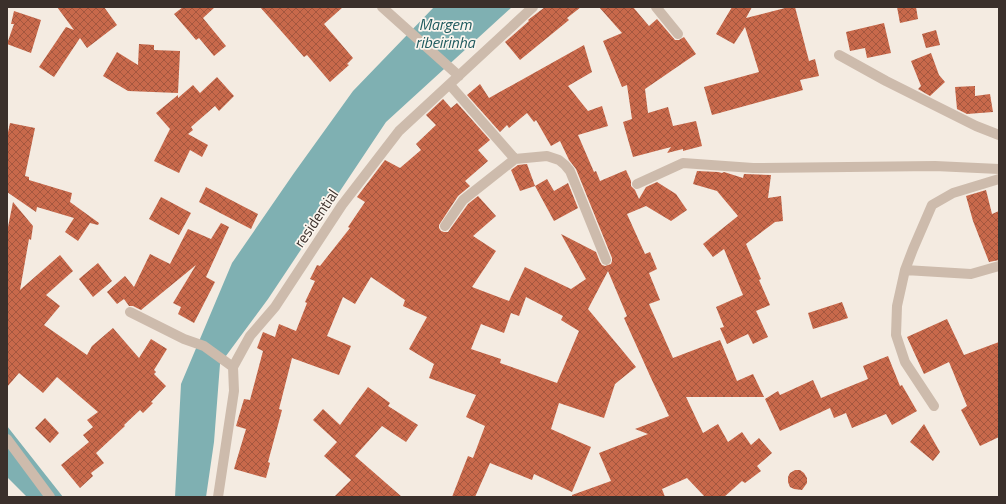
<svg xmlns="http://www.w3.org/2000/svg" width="1006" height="504" font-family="'Titillium Web',sans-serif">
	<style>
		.water { fill: #7fb0b2 }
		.building { fill: url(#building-cross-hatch); fill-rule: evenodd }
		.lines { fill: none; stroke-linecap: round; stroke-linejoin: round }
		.minor { stroke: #cdbbac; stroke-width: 10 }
		.labels { text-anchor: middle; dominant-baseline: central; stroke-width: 3.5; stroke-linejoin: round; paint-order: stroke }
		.street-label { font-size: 15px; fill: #3b302b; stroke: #fbf5ee }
		.water-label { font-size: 16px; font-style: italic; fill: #1f5a5e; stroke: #fbf5ee }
	</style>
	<defs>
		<pattern id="building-cross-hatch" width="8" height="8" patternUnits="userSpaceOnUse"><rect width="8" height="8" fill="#c8694b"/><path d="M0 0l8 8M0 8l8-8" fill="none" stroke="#a4573f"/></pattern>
	</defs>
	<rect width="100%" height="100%" fill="#f4ebe1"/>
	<path class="water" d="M434 7H512L386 122 268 299 220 364 214 442 206 497H175L181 384 232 263 294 173 353 91Z
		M7 426 63 497H27L7 477Z"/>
	<path class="building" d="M57 7H104L117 25 87 48 80 38 54 77 39 67 66 27 74 30Z
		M183 7H215L203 18 226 46 214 56 199 38 196 40 174 14Z
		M260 7H343L324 24 353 58 347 64 349 65 330 82 307 55 304 57Z
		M545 7H581L567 18 569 20 520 60 505 42 529 21 528 20Z
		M599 7H633L649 26 657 19 675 40H679L684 37 696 54 645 89 648 113 668 107 673 126 696 121 702 146 683 151V149L667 153 671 147 633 157 623 122 632 119 627 85 622 87 603 41 622 33Z
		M732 7H752L746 18 789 7H795L809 61 815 59 819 76 800 80 803 90 712 115 704 87 759 72 745 27 734 44 716 34Z
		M897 7H916L918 19 900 23Z
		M14 11 41 20 31 53 7 44 14 24H11Z
		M884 23 891 53 867 58 865 48 850 51 846 32Z
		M936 30 940 45 926 48 922 34Z
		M139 44 154 45V50L180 51 178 93 128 91 103 76 117 52 138 65Z
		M584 45 592 72 568 86 588 111 602 106 608 126 578 135 594 172 596 171 600 181 626 170 631 181V186L635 190 639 199 646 187 657 182 676 194 687 210 671 221 646 206 627 214 645 254 650 252 657 269 649 273 660 300 649 304 673 358 720 340 737 381 753 374 764 397H686L703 433 718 424 728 442 742 432 751 445 759 438 772 453 757 466 761 471 745 483 742 481 724 497H705L687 478 662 489 665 497H572V495L611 481 599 453 648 434 635 429 669 416 651 378 624 318 627 316 608 271 588 309 636 367 615 384 604 418 559 403 551 429 591 447 572 492 534 474 532 480 490 463 475 497H452L468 456 473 458 485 426 466 417 476 395 429 378 434 364 409 349 427 317 403 306 405 300 371 277 355 304 343 297 327 336 351 346 339 375 292 358 279 409 282 410 268 462 270 463 266 478 234 469 246 429 236 426 244 399 250 400 263 351 257 348 263 332 275 337 279 324 296 331 307 303 305 302 315 281 310 279 317 265 320 266 350 228 348 227 365 202 357 197 385 160 400 168 421 150 416 144 436 125 426 115 443 99 451 108 457 103 490 140 478 150 488 161 465 181 470 186 458 196 439 225V228L441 231 444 232H448L468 204 478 196 496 216 473 236 496 251 472 287 509 301 525 267 571 289 586 279 561 234 596 252 600 262 602 265 605 266 611 264 612 261V258L576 169 569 160 560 141 551 146 536 120 534 122 527 113 509 128 507 125 500 132 467 95 480 84 489 98ZM526 297 563 316 561 320 579 331 557 383 500 363 501 359 471 349 481 324 504 333 511 313 519 316Z
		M931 53 939 75 945 82 930 96 918 89 921 86 911 61Z
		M217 77 234 96 219 111 215 106 191 127 193 130 188 134 208 145 202 157 190 150 179 173 154 161 170 129 156 113 178 95V98L193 85 200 93Z
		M975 86V96L990 94 993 112 967 114 957 109 955 87Z
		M10 123 35 128 25 176 29 177V180L72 193 70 202 99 223 98 225 90 223 78 241 65 232 74 218 37 207 36 212 7 192V137Z
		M527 164 535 186 520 191 511 170 518 165Z
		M697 171 718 172 722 173 724 172 743 178 744 174 771 175 768 198 781 196 783 221 775 222 746 244 761 279 759 280 770 305 756 311 768 337 753 344 748 334 727 344 720 328 724 327 716 307 743 295 724 249 713 257 703 244 738 216 717 191 693 184Z
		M547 179 554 191 568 183 578 208 554 221 535 186Z
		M206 187 258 214 251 229 199 202Z
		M986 190 992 214 999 211V260L989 262 973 221 966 196Z
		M161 197 191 213 179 235 149 219Z
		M13 202 33 226 31 240 29 239 20 290 60 255 73 271 46 295 60 306 44 325 87 355 92 346 113 328 139 358 151 339 167 349 154 370 156 372 154 374 166 386 151 402 153 403 143 413 140 410 124 425 125 426 96 453 104 463 91 473 93 476 80 488 61 465 89 442 83 435 93 427 87 420 98 412 57 377 43 393 19 373 7 387V232Z
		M221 223 229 227 206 277 215 282 194 323 178 314 181 307 173 303 196 265 141 310 133 306H129L124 299 117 304 107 292 125 276 134 287 150 254 170 264 188 229 211 239Z
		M98 263 112 281 93 297 79 279Z
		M842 302 848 318 813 329 808 313Z
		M947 319 964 355 999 342V437L980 446 961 410 967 406 949 362 924 374 907 337Z
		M888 356 900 386 902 385 917 411 892 425 886 414 852 428 846 413 834 418 830 408 780 431 765 399 778 391 780 395 813 380 821 398 868 379 863 366Z
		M368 387 390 403 388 406 418 425 406 442 382 426 355 456 402 497H334L351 480 324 456 337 442 313 420 323 409 340 425Z
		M45 418 59 433 50 443 35 428Z
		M924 424 940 452 933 461 910 442Z
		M795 470H800L804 473 807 478V483L802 490 794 489 790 487 788 482V477L790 473Z"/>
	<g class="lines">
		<path class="minor" d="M382 7 459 76
			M656 7 678 34
			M839 55 886 81 976 126 999 135
			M450 85 515 159
			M637 184 683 163 753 168 935 166 999 169
			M445 226 463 200 515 159 547 156 559 160 565 165 570 171 606 260
			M905 270 971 274 999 266
			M130 312 184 339 204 346 233 367
			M934 406 905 362 896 335 897 306 905 270 913 249 932 205 953 193 999 179
			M7 439 50 497
			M218 497 234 391 233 367 250 336 275 307 342 205 399 131 533 7"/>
	</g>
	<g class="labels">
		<g class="street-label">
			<text transform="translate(316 218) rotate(-56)">residential</text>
		</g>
		<g class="water-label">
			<text x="445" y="24">Margem<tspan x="445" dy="18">ribeirinha</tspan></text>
		</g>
	</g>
	<rect width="1006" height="504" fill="none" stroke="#3b302b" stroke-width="16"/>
</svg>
